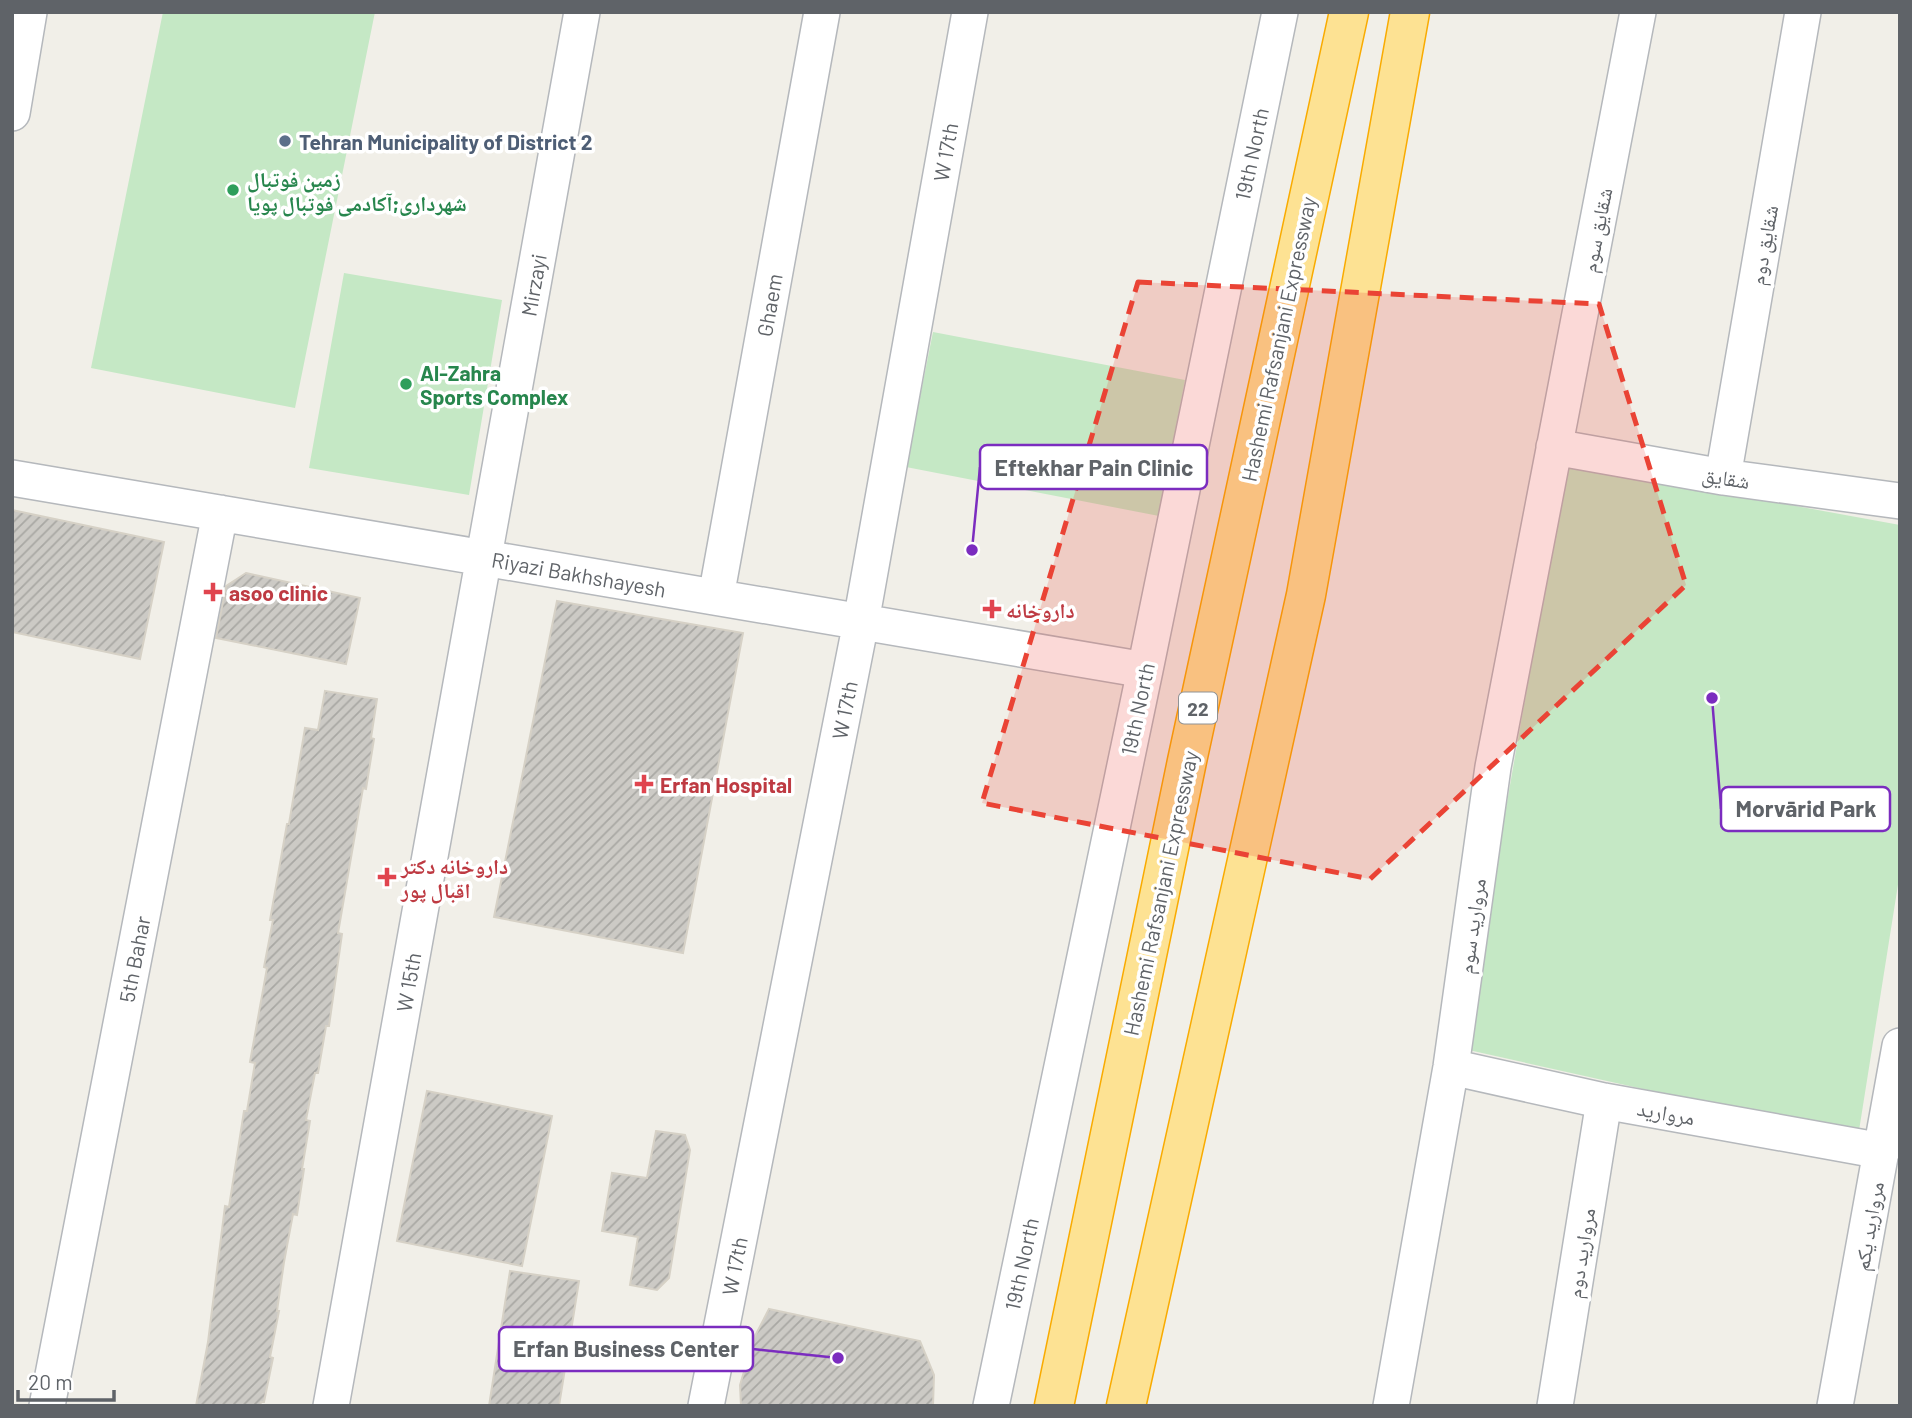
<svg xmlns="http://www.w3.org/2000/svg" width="1912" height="1418" font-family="Barlow,'Noto Naskh Arabic',sans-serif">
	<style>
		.park { fill: #c5e8c5 }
		.building { fill: url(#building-hatch); stroke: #d6d1c6; stroke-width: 2 }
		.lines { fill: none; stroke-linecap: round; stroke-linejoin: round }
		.minor-casing { stroke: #b5b8bc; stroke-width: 38 }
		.highway-casing { stroke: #f9ab00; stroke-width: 41 }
		.minor { stroke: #fff; stroke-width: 35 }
		.highway { stroke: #fde293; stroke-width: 38 }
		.marked { fill: #ea4335; fill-opacity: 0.2; stroke: #ea4335; stroke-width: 5; stroke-dasharray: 14 9; stroke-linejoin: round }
		.service-dot { fill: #5c6f8a; stroke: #fff; stroke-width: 2.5 }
		.leisure-dot { fill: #2e9e5b; stroke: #fff; stroke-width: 2.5 }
		.health-dot { fill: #e0444e; stroke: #fff; stroke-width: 2.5 }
		.labels { text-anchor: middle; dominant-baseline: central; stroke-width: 7; stroke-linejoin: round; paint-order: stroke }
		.shield { fill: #fff; stroke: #8f9295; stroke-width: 2 }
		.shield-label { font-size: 19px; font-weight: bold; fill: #5f6368 }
		.service-label { font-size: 21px; font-weight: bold; fill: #4e5e75; stroke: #fff; text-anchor: start }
		.street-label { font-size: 21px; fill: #5f6368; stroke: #fff }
		.leisure-label { font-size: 21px; font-weight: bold; fill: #27864d; stroke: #fff; text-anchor: start }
		.health-label { font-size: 21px; font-weight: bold; fill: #be3a42; stroke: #fff; text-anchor: start }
		.leader { fill: none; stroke: #7b2cbf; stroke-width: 2.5 }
		.callout-dot { fill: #7b2cbf; stroke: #fff; stroke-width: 2.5 }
		.callout { fill: #fff; stroke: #7b2cbf; stroke-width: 2.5 }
		.callout-label { font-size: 23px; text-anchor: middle; font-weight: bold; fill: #5f6368 }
	</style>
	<defs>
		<pattern id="building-hatch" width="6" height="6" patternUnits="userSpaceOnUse" patternTransform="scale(1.75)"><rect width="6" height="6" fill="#cccac5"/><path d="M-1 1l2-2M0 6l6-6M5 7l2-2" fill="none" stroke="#a9a8a4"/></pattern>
	</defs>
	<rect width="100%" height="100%" fill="#f1efe8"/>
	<path class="park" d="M163 12H375L295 408 91 368Z
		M344 273 502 300 469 495 309 468Z
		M933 332 1185 380 1159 516 906 467Z
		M1566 464 1900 525V872L1858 1137 1464 1049Z"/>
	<path class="building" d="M12 510 164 542 140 659 12 632Z
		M246 573 360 598 346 664 216 638 226 586Z
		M557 601 743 633 683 953 494 917Z
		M325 691 377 699 371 738 374 739 366 789 363 788 338 933 342 934 329 1026H326L318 1073H315L306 1120 310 1121 302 1169H304L297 1215 293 1214 284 1262 277 1311H279L270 1357 273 1358 264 1402H261L260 1406H196L208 1342 225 1206 229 1207 244 1111H247L255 1063 250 1062 267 968 264 967 273 920H270L287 824H289L305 728 318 730Z
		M427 1091 552 1116 522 1266 397 1241Z
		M656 1131 685 1135 690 1150 669 1278 657 1290 630 1285 638 1237 602 1231 612 1173 647 1178Z
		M510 1271 579 1281 559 1406H489Z
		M769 1309 920 1341 934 1375 933 1406H741L740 1385 754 1338Z"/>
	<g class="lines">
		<g class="minor-casing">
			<path id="minor" d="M12 113 29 12
				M1554 447 1723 477 1900 501
				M1723 477 1803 12
				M12 478 1145 670
				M716 597 822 12
				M1451 1067 1604 1101 1882 1151
				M47 1406 220 513
				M331 1406 582 12
				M706 1406 861 622 970 12
				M991 1406 1145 670 1280 12
				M1391 1406 1451 1067 1493 767 1638 12
				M1555 1406 1604 1101
				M1835 1406 1900 1046"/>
		</g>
		<g class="highway-casing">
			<path id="highway" d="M1054 1406 1187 761 1349 12
				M1126 1406 1306 595 1410 12"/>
		</g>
		<use href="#minor" class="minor"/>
		<use href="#highway" class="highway"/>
	</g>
	<path class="marked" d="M1138 282 1599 304 1686 585 1370 879 982 803Z"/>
	<circle class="service-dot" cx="285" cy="141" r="7"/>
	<g class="leisure-dot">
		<circle cx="233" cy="190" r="7"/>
		<circle cx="406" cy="384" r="7"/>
	</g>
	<g class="health-dot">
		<path d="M209.5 581.5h7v7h7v7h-7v7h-7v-7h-7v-7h7z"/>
		<path d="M988.5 598.5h7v7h7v7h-7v7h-7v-7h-7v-7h7z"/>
		<path d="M640.5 773.5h7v7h7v7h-7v7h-7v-7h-7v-7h7z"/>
		<path d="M383.5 866.5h7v7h7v7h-7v7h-7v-7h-7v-7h7z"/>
	</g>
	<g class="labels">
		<rect class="shield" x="1179" y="692.5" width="38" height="31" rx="5"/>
		<g class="shield-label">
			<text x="1198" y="708">22</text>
		</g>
		<g class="service-label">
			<text x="299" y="141">Tehran Municipality of District 2</text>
		</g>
		<g class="street-label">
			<text transform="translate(945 152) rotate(-80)">W 17th</text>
			<text transform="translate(1251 154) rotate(-78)">19th North</text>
			<text transform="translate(1596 230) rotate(-79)">شقایق سوم</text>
			<text transform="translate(1763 245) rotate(-80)">شقایق دوم</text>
			<text transform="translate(533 285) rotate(-80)">Mirzayi</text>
			<text transform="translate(769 305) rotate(-80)">Ghaem</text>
			<text transform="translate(1278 339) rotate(-78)">Hashemi Rafsanjani Expressway</text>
			<text transform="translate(1726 477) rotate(9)">شقایق</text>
			<text transform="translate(579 574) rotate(10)">Riyazi Bakhshayesh</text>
			<text transform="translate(1137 709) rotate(-78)">19th North</text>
			<text transform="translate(844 710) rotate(-79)">W 17th</text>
			<text transform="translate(1160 893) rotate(-78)">Hashemi Rafsanjani Expressway</text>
			<text transform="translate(1471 926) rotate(-82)">مروارید سوم</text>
			<text transform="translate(134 959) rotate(-79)">5th Bahar</text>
			<text transform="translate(408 982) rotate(-80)">W 15th</text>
			<text transform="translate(1666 1112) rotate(10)">مروارید</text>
			<text transform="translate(1868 1226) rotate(-80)">مروارید یکم</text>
			<text transform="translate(1580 1253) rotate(-81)">مروارید دوم</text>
			<text transform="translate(1021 1264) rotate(-78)">19th North</text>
			<text transform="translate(734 1266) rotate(-79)">W 17th</text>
		</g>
		<g class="leisure-label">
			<text x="247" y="178">زمین فوتبال<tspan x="247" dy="24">شهرداری;آکادمی فوتبال پویا</tspan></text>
			<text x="420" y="372">Al-Zahra<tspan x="420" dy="24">Sports Complex</tspan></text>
		</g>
		<g class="health-label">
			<text x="229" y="592">asoo clinic</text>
			<text x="1006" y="609">داروخانه</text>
			<text x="660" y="784">Erfan Hospital</text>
			<text x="401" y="865">داروخانه دکتر<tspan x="401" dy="24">اقبال پور</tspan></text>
		</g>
	</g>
	<path class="leader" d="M972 550L980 467M1712 698L1721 809M838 1358L753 1349"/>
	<g class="callout-dot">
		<circle cx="972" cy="550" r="7"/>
		<circle cx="1712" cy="698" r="7"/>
		<circle cx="838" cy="1358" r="7"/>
	</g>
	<g class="callout">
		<rect x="980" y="445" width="227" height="44" rx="7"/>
		<rect x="1721" y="787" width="169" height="44" rx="7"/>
		<rect x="499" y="1327" width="254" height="44" rx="7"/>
	</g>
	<g class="callout-label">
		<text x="1094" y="476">Eftekhar Pain Clinic</text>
		<text x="1806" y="817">Morvārid Park</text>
		<text x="626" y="1357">Erfan Business Center</text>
	</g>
	<rect width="1912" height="1418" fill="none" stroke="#5f6368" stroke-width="28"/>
	<path d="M18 1390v10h96v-10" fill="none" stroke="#5f6368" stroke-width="3.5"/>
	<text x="28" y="1390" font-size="21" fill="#5f6368" stroke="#ffffff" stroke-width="5" paint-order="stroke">20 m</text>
</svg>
